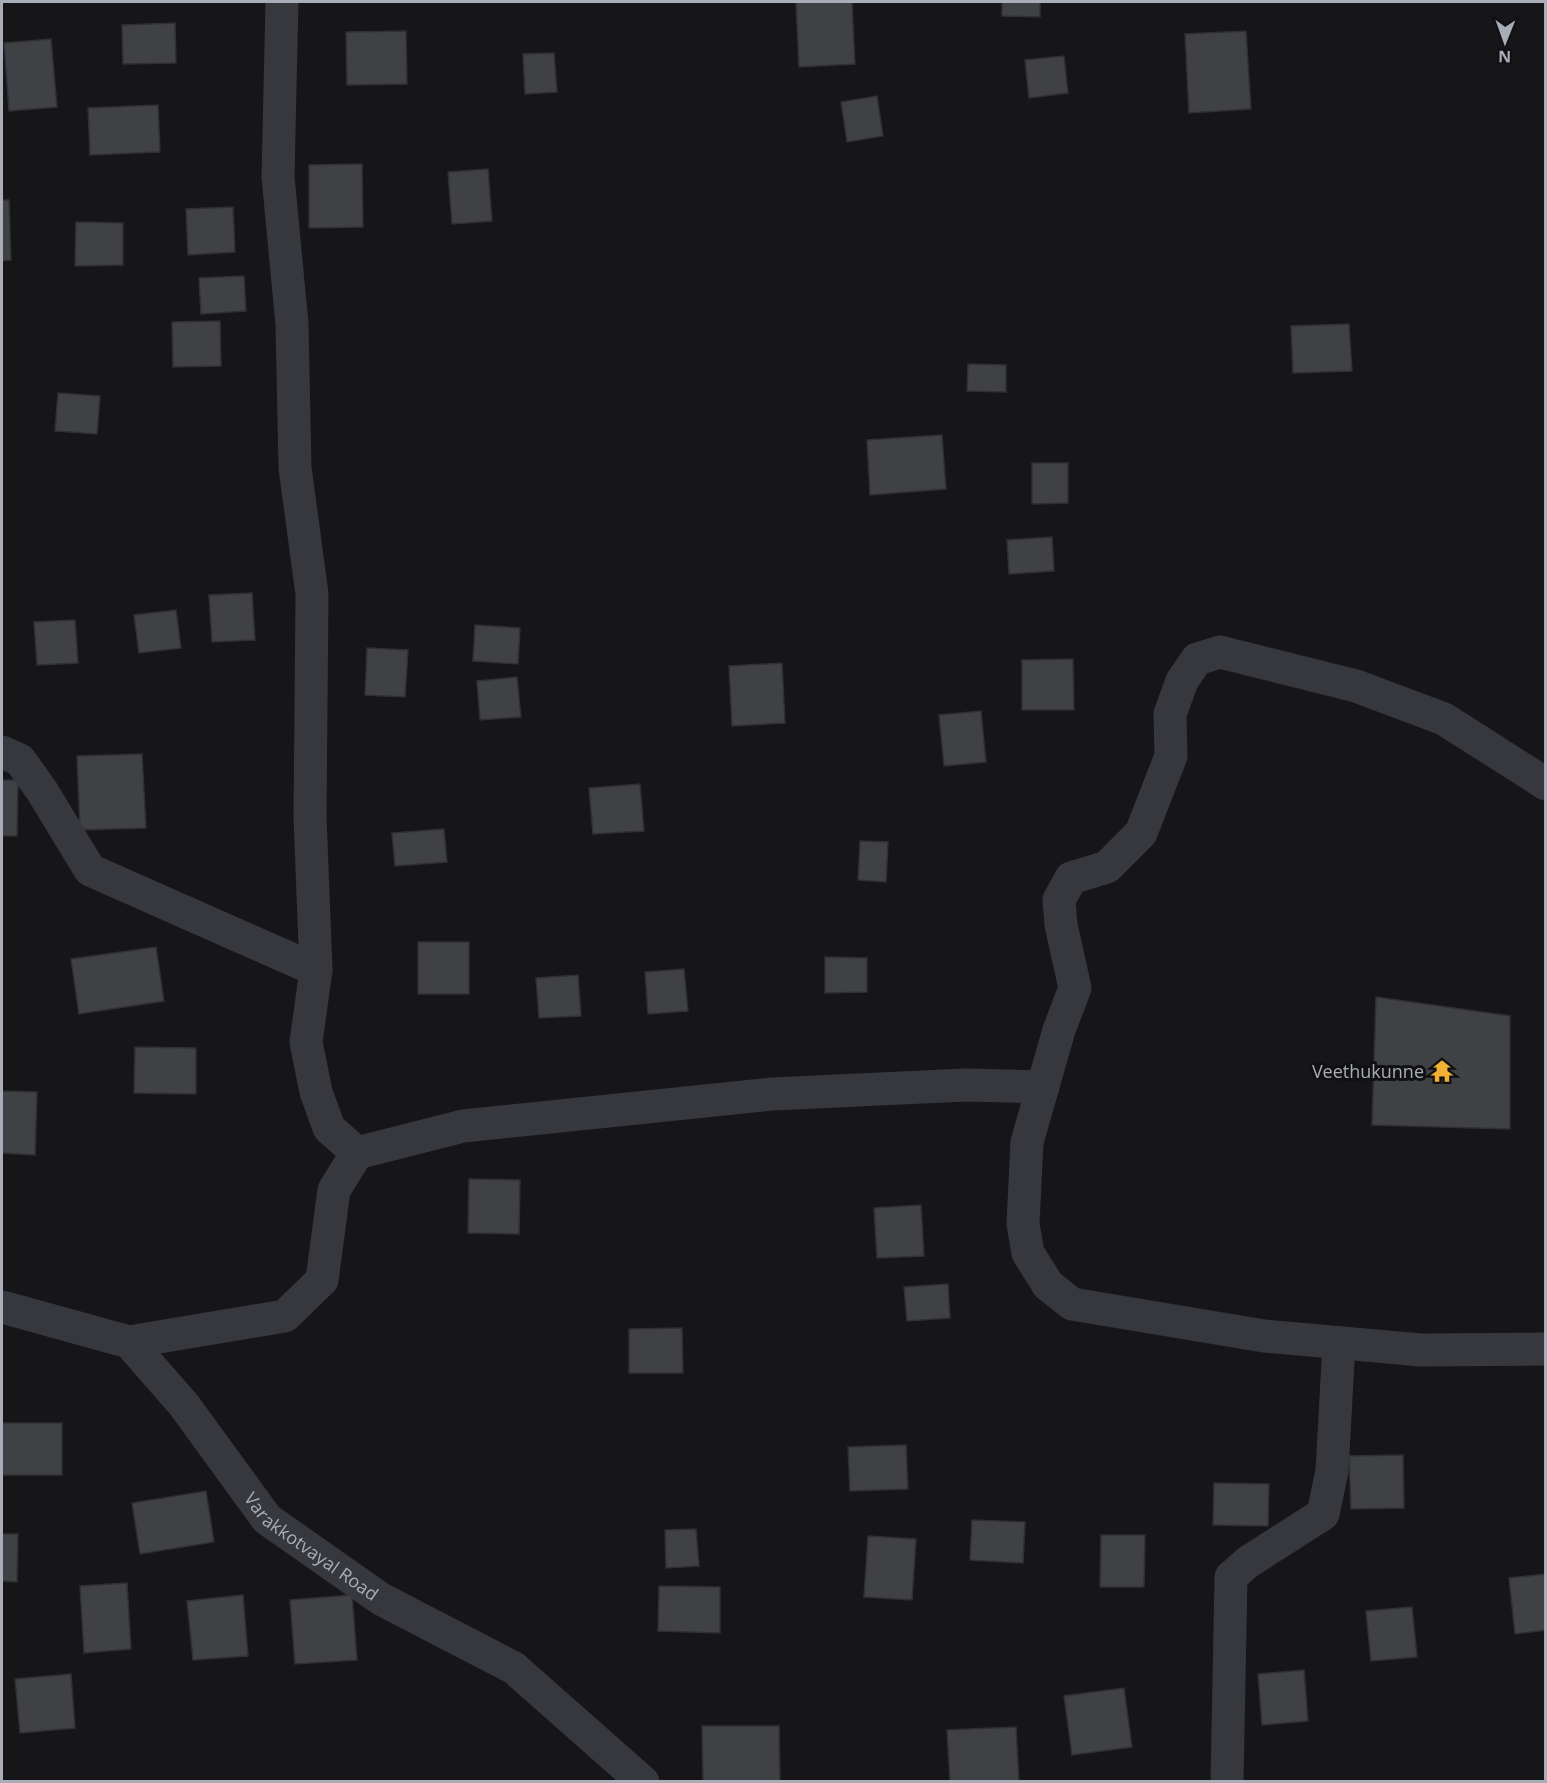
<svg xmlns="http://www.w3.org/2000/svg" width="1547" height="1783" font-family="'Open Sans',sans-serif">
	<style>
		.building { fill: #404145; stroke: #303034; stroke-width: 1.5 }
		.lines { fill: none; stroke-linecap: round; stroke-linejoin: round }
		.minor { stroke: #37383d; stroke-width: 33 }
		.labels { text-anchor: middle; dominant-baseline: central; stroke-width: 6; stroke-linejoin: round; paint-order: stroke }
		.poi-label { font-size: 18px; fill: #a8adb8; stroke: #111113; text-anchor: end }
		.street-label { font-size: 18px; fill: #a8adb8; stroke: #111113 }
	</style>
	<rect width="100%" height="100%" fill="#161618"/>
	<path class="building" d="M796 2H852L855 64 799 67Z
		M1002 2H1040V17L1002 16Z
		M175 23 176 63 123 64 122 25Z
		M406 31 407 84 347 85 346 32Z
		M1246 31 1251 109 1189 113 1185 34Z
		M51 39 57 107 9 111 4 43Z
		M554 53 557 92 525 94 523 54Z
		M1064 56 1068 93 1029 98 1025 60Z
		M877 96 883 136 847 142 841 102Z
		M158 105 160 152 90 155 88 108Z
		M362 164 363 227 309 228V165Z
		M488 169 492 221 452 224 448 172Z
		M2 200H9L11 260 2 261Z
		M233 207 235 252 188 255 186 209Z
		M76 222 123 223V265L75 266Z
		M244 276 246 311 201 314 199 278Z
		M220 321 221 366 173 367 172 322Z
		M1349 324 1352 371 1293 373 1291 326Z
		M968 364 1006 365V392L967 391Z
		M58 393 100 396 97 434 55 431Z
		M942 435 946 489 870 495 867 440Z
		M1032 463H1068V503L1032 504Z
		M1052 537 1054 571 1009 574 1007 540Z
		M252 593 255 640 212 642 209 595Z
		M176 610 181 648 139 653 134 615Z
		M75 620 78 663 37 665 34 622Z
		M475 625 520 628 518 664 473 661Z
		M367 648 408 650 405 697 365 695Z
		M1073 659 1074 710H1022V660Z
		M782 663 785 723 732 726 729 666Z
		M517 677 521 717 480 720 477 681Z
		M981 711 986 762 944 766 939 715Z
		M142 754 146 828 80 830 77 756Z
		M2 780H18L17 836H2Z
		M640 784 644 831 593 834 589 788Z
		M444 829 447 862 395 866 392 833Z
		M860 841 888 842 886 882 858 880Z
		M418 942H469V994H418Z
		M156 947 164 1001 79 1014 71 959Z
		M825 957 867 958V992L825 993Z
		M684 969 688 1011 648 1014 645 972Z
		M578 975 581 1016 539 1018 536 978Z
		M1376 997 1510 1016V1129L1372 1125Z
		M135 1047 196 1048V1094L134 1093Z
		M2 1091 37 1092 35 1155 2 1153Z
		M469 1179 520 1180 519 1234 468 1233Z
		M921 1205 924 1256 877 1258 874 1208Z
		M948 1284 950 1318 907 1321 904 1287Z
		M682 1328 683 1373H629V1329Z
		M2 1423H62V1475H2Z
		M906 1445 908 1489 850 1491 848 1447Z
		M1403 1455 1404 1508 1351 1509 1349 1456Z
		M1214 1483 1269 1484 1268 1526 1213 1525Z
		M206 1491 214 1542 140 1554 132 1503Z
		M972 1520 1025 1522 1023 1563 970 1560Z
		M696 1529 699 1566 666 1568 665 1530Z
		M2 1534H18L17 1582 2 1581Z
		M1101 1535H1145L1144 1587H1100Z
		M868 1536 916 1539 912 1600 864 1597Z
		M1546 1574V1630L1515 1634 1509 1578Z
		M127 1583 131 1649 84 1653 80 1586Z
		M659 1586 720 1587V1633L658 1631Z
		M243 1595 248 1656 193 1660 187 1601Z
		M352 1595 357 1660 295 1664 290 1600Z
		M1412 1607 1417 1657 1371 1661 1366 1611Z
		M1304 1670 1308 1721 1262 1725 1258 1674Z
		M71 1674 75 1728 20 1733 15 1679Z
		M1124 1688 1132 1747 1072 1755 1064 1696Z
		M702 1726H779L780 1782H703Z
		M1016 1727 1019 1782H950L947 1730Z"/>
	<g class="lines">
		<g class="minor">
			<path d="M282 2 278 177 292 324 295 468 312 594 310 817 316 970 306 1042 316 1092 329 1128 357 1153"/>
			<path d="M2 752 20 760 42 791 90 870 316 970"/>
			<path d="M1546 784 1444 719 1356 686 1220 652 1197 659 1182 681 1170 714 1171 756 1141 833 1107 867 1071 878 1059 900 1061 925 1075 988 1059 1030 1027 1142 1023 1224 1028 1253 1048 1285 1072 1304 1264 1336 1421 1350 1546 1349"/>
			<path id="s1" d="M2 1307 129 1342 184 1405 267 1519 381 1599 514 1668 643 1782"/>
			<path d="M129 1342 285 1316 322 1280 334 1190 357 1153 463 1126 772 1094 966 1085 1043 1087"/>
			<path d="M1227 1782 1231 1577 1248 1562 1323 1514 1332 1471 1339 1343"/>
		</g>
	</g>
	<defs>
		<g id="temple-bare" transform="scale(1.8)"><path d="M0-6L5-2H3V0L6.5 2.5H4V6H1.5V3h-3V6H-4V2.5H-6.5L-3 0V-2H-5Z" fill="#f2b134" stroke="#111113" stroke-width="2.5" paint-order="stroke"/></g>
	</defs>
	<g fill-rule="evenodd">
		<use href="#temple-bare" x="1442" y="1071"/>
	</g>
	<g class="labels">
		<g class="poi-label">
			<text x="1424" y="1071">Veethukunne</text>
		</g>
		<g class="street-label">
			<text stroke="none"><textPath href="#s1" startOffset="408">Varakkotvayal Road</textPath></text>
		</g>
	</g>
	<rect width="1547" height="1783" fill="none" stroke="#a8adb8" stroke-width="6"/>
	<g transform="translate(1505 42) rotate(181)" stroke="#111113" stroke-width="4.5" paint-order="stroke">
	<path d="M0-4.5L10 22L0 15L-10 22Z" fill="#a8adb8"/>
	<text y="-9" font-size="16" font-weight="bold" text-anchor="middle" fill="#a8adb8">N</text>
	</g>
</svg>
